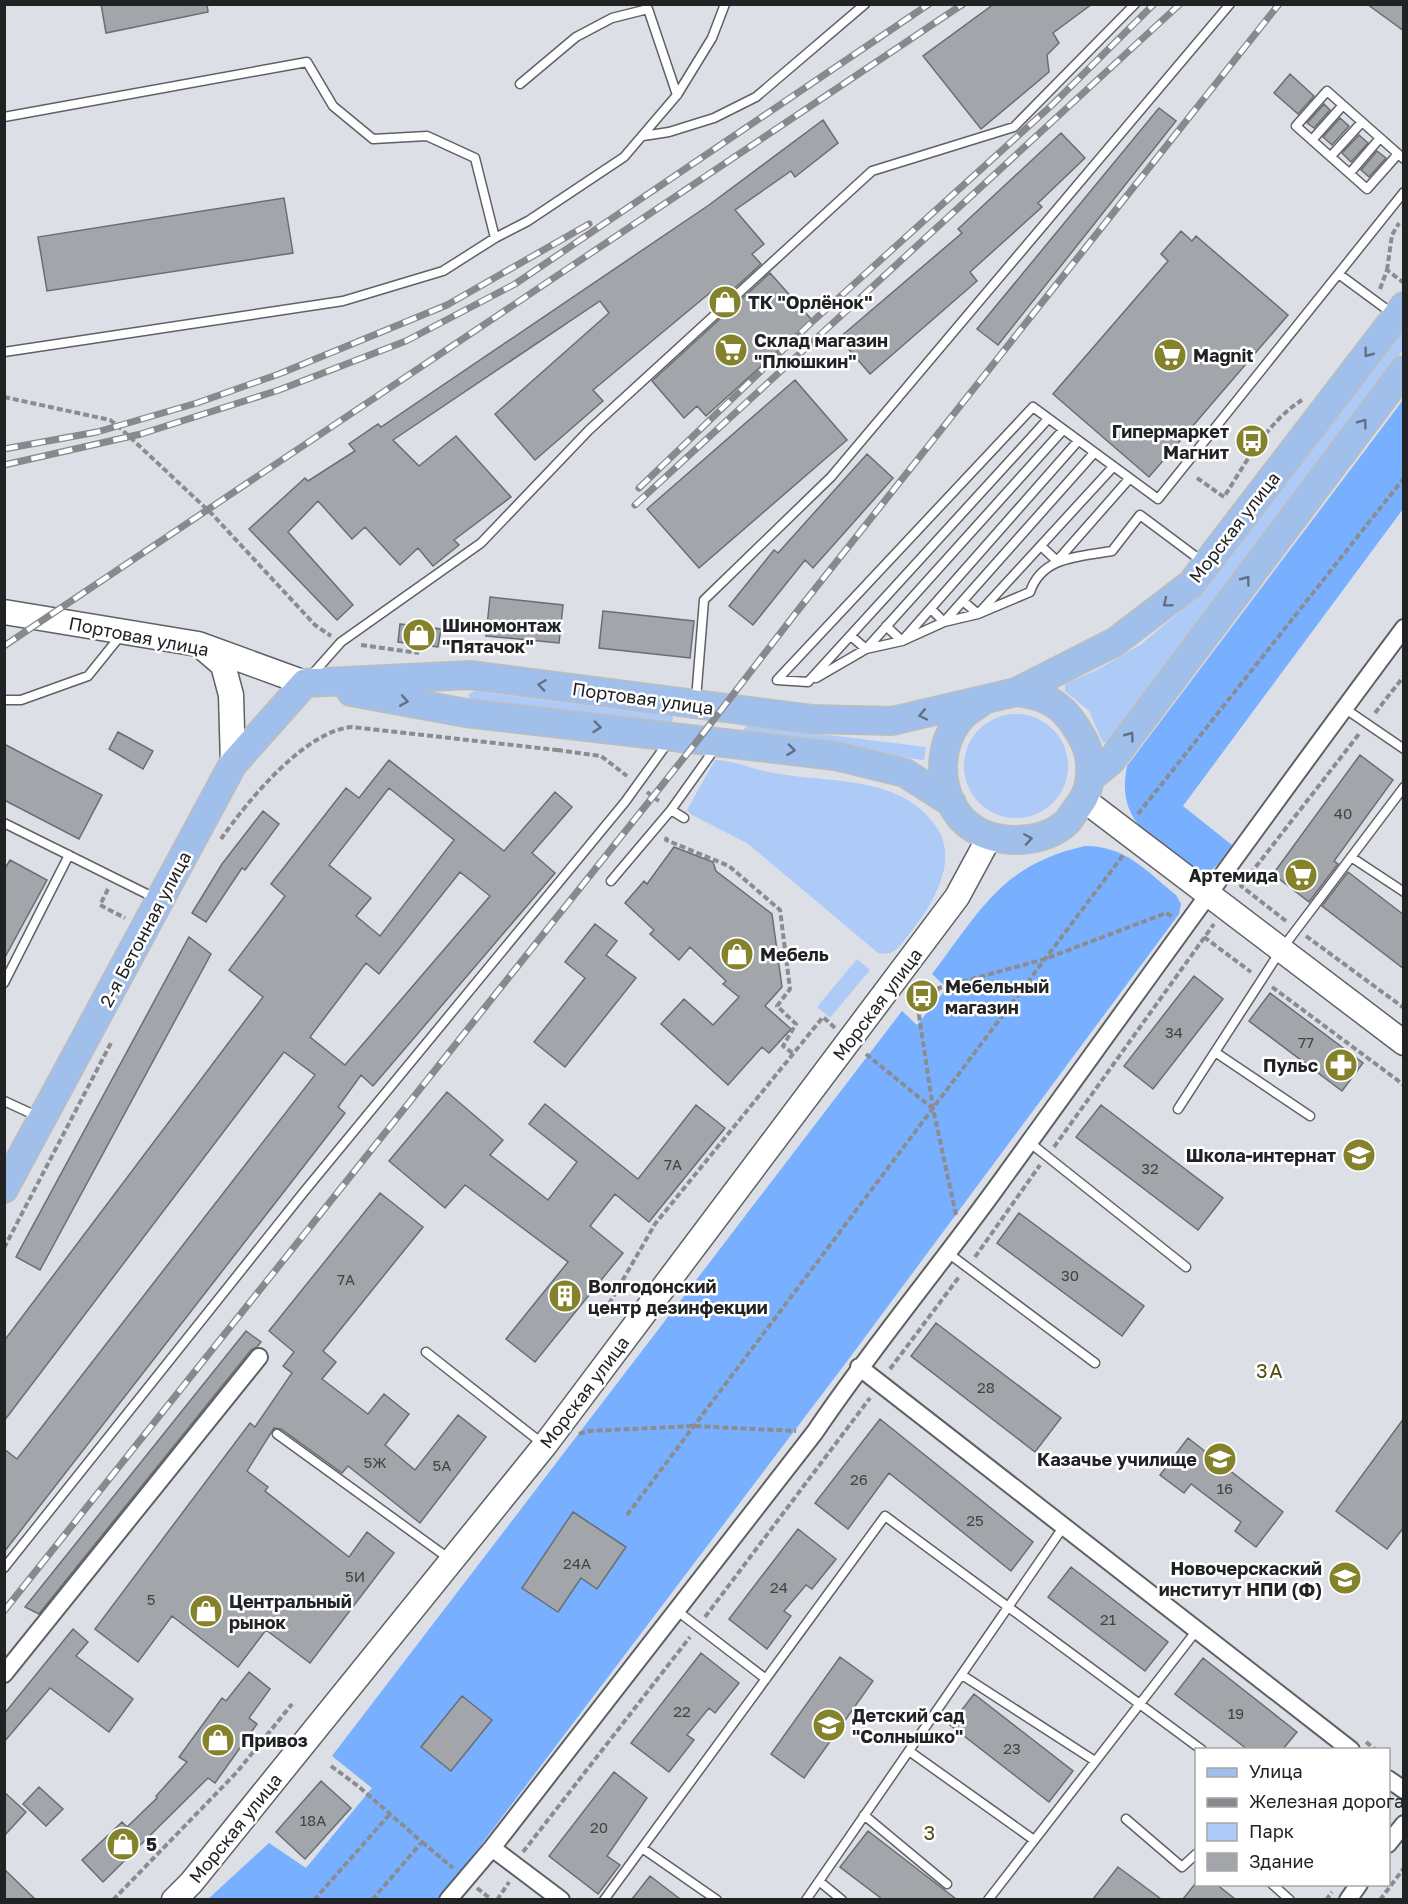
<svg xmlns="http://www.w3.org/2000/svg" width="1408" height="1904" font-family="'Golos Text',sans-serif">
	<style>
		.green { fill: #adcbf6 }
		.forest { fill: #78affe }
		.building { fill: #a2a6ab; stroke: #6a6d72; stroke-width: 1.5; fill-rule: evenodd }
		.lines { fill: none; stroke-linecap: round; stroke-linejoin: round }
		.lane-casing { stroke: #5e6165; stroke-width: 11 }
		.street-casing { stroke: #5e6165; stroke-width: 20 }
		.secondary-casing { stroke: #5e6165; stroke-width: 27 }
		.primary-casing { stroke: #bcbdbd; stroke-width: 30 }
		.path { stroke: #8a8c91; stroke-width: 4; stroke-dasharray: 6 3; stroke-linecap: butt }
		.lane { stroke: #fff; stroke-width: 8 }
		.street { stroke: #fff; stroke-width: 16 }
		.secondary { stroke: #fff; stroke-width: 24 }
		.primary { stroke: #a1bfeb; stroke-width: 27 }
		.rail-casing { stroke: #87898d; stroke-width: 7 }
		.rail { stroke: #fff; stroke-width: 4.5; stroke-dasharray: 14; stroke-linecap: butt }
		.oneway { stroke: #617088 }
		.labels { text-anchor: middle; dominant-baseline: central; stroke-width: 5; stroke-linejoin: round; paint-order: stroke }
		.number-label { font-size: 15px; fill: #414346 }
		.poi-label { font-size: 18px; font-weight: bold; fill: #212224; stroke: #fff; text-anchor: start }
		.street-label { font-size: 18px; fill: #212224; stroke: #fff }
		.neighbourhood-label { font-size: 20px; letter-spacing: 1.5px; fill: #514f12; stroke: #fff }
	</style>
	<rect width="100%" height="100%" fill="#dcdfe5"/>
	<path class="green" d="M1403 331V350L1129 714 1107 742 1103 743 1089 711 1065 691V684L1097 670 1140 645 1201 594Z
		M474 691 673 716 672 728 472 702 468 695Z
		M964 766a52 52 0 1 1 104 0a52 52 0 1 1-104 0Z
		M748 725 926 747 924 760 746 738 741 732Z
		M715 760C733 760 751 769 769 772 824 784 898 773 935 825 961 860 932 905 910 933 900 945 895 957 878 953L747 843 692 815 687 810Z
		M857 959 870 970 830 1018 817 1007Z"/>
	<path class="forest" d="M1403 400V509L1183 806 1232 845C1222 858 1214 876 1197 872 1156 840 1115 825 1127 766Z
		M1085 846C1126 846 1145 870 1176 895L1181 904 1179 914 848 1360 440 1899 207 1900 269 1843 306 1868 372 1788 332 1756 902 1011 917 1025 947 988 932 974C981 910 1001 865 1085 846Z"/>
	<path class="building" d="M101 4H207L208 12 106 33Z
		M994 4H1092L1053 33 1059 43 1047 55 1049 72 981 129 923 56Z
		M1367 4H1404V31Z
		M1290 74 1314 96 1298 114 1274 93Z
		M1324 104 1330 110 1314 128 1307 123Z
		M1159 108 1176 121 998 345 977 329Z
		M1340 118 1349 126 1332 145 1323 137Z
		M823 120 838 143 795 177 791 171 735 210 764 244 752 254 761 264 725 297 717 287 593 390 603 401 535 460 495 414 609 313 600 301 393 440 419 466 456 436 511 497 454 540 459 545 433 566 418 548 400 565 365 527 352 539 318 501 288 532 353 605 337 620 249 529 305 478 308 481 355 451 349 444 378 424 381 427 709 205Z
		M1061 133 1085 158 1038 203 1042 207 970 272 977 281 870 374 839 338 962 233 958 229Z
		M1359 135 1368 143 1351 162 1342 153Z
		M1377 151 1386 158 1369 177 1361 170Z
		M284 198 293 253 47 291 38 237Z
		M1181 231 1192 241 1196 236 1288 315 1149 477 1053 394 1168 261 1161 254Z
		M770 273 812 320 706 416 697 406 684 418 652 381Z
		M795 380 847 440 699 568 647 509Z
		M867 454 893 478 813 568 805 560 753 625 729 606 774 550 778 553Z
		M490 597 563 605 559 643 486 636Z
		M603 611 694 621 690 658 599 648Z
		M400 624 441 629 438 647 398 642Z
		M118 732 153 751 143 769 109 749Z
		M4 744 102 795 79 839 4 800Z
		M1360 755 1393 780 1334 861 1338 864 1309 902 1273 874Z
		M389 760 504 851 555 792 572 807 532 853 555 873 373 1086 361 1075 338 1107 345 1113 4 1552V1449L17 1459 315 1075 284 1052 4 1421V1341L263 997 229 970 285 896 271 884 346 788 359 798ZM389 788 454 840 380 936 356 916 371 898 329 865ZM460 872 490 896 345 1065 310 1037 366 963 379 974Z
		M263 811 279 824 245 870 242 868 206 922 192 913 222 864Z
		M674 847 713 862 716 871 772 914 782 987 765 1006 791 1029 769 1053 762 1047 728 1085 661 1024 684 999 713 1025 739 997 723 984 726 981 690 947 679 960 650 934 654 930 625 903 644 881 647 884Z
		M10 860 47 880 4 959V870Z
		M1348 872 1404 915V969L1322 906Z
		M595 924 617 941 606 955 636 978 565 1067 534 1042 585 978 565 962Z
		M189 937 211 954 40 1270 16 1257Z
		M1194 976 1223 999 1153 1089 1124 1066Z
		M1270 993 1363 1063 1342 1091 1249 1021Z
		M447 1092 503 1140 490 1155 548 1200 577 1162 529 1124 545 1104 638 1179 696 1105 725 1128 649 1222 615 1194 590 1226 623 1253 535 1362 506 1339 568 1262 465 1185 445 1208 389 1161Z
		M1101 1105 1223 1198 1198 1230 1076 1137Z
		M380 1193 423 1227 323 1351 336 1362 322 1379 368 1414 384 1394 409 1414 385 1445 415 1470 458 1415 486 1437 420 1523 348 1466 342 1473 281 1429 274 1428 247 1471 268 1487 265 1491 349 1557 367 1532 394 1553 310 1663 266 1630 238 1667 172 1616 138 1662 95 1629 250 1423 255 1427 292 1373 283 1366 294 1352 269 1331Z
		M1019 1213 1144 1306 1122 1336 997 1243Z
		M936 1323 1061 1418 1035 1452 911 1356Z
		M246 1331 261 1342 257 1347 251 1350 39 1614 25 1607Z
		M1404 1418V1527L1387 1549 1336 1511Z
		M880 1419 1033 1542 1011 1571 889 1473 848 1529 815 1503Z
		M1188 1438 1283 1512 1256 1547 1235 1531 1241 1522 1191 1484 1184 1493 1160 1475Z
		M573 1512 626 1547 597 1589 581 1578 558 1612 522 1588Z
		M798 1529 836 1559 812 1589 806 1585 784 1611 791 1616 767 1649 729 1619Z
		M1071 1567 1168 1642 1145 1671 1048 1597Z
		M73 1629 88 1642 76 1656 133 1699 109 1732 50 1688 4 1742V1714Z
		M701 1653 739 1683 715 1713 709 1708 687 1735 694 1740 669 1772 631 1743Z
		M840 1657 873 1681 804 1778 771 1754Z
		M1203 1658 1297 1732 1283 1749H1247L1175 1694Z
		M249 1672 270 1689 249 1718 257 1724 215 1783 208 1778 103 1882 82 1860 122 1822 127 1827 157 1798 156 1796 187 1762 179 1757 222 1698 226 1701Z
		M974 1694 1073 1771 1049 1802 950 1725Z
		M462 1696 492 1720 451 1771 421 1747Z
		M614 1772 647 1798 607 1856 620 1865 598 1894 549 1856Z
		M321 1781 351 1808 305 1859 276 1832Z
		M39 1787 63 1809 46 1826 23 1804Z
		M4 1792 26 1812 4 1836Z
		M868 1831 956 1899H882L840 1867Z
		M1118 1867 1161 1899H1093Z
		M4 1869 35 1899H4Z
		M650 1876 680 1899H632Z
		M1195 1884H1216L1235 1899H1183Z"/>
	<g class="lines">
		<g class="lane-casing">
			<path id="lane" d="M520 84 576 37 612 18 648 9 677 95
				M4 117 307 62 333 106 373 139 427 136 475 158 495 238
				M643 136 669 132 714 118 756 97 865 4
				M1312 140 1343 105
				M1398 154 1367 189 1296 126 1327 91 1404 159
				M1331 156 1362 122
				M1350 173 1380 138
				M1340 275 1393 314
				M4 352 343 301 443 271 495 238 528 221 624 157 677 95 712 38 725 4
				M1048 419 808 682 777 680 1033 407 1158 499 1404 192
				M1041 546 1057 561 1129 479
				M963 601 978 614 1113 467
				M931 609 944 622 1094 453
				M886 626 902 641 1078 441
				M851 636 866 649 1063 430
				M310 677 341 642 481 543 589 430 872 171 1014 127 1135 4
				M816 678 866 649 902 641 944 622 978 614 1030 592C1042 556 1079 557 1112 551L1140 515 1203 562
				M696 699 704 600 831 477 1230 4
				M4 700H21L88 676 121 635
				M1344 708 1404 749
				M671 810 684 818
				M4 823 157 899
				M1351 857 1404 892
				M611 881 671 810 716 747
				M4 983 69 855
				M1215 1052 1310 1116
				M4 1101 39 1117
				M1178 1109 1281 950 1404 787
				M1029 1142 1186 1267
				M948 1253 1095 1363
				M426 1352 543 1444
				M277 1434 451 1560
				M4 1568 303 1193 625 802 669 741
				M676 1610 766 1679
				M962 1675 1095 1761
				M909 1751 1034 1840
				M864 1815 947 1884
				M1126 1819 1182 1867 1196 1854
				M642 1848 717 1900
				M819 1881 842 1900
				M1272 1884 1290 1900
				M604 1900 885 1516 1202 1750
				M806 1900 1064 1526
				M988 1900 1197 1630"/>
		</g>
		<g class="street-casing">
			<path id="street" d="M859 1367 1351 1750
				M4 1674 259 1357
				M1388 1779 1404 1790
				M1388 1844 1404 1824
				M492 1848 561 1900
				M448 1900 492 1848 815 1432C871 1349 935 1272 994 1191 1130 1003 1265 814 1404 628
				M1348 1900 1359 1884"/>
		</g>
		<g class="secondary-casing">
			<path id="secondary" d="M4 612 198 644 305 683
				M202 647 223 665 231 695 233 764
				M1083 799 1404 1043
				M174 1900 191 1883 545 1445 957 897 990 836"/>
		</g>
		<g class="primary-casing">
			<path id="primary" d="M305 683 470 675 811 719 892 721 1016 692C1052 696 1067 709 1083 739 1093 757 1093 787 1080 804 1075 810 1071 818 1066 823 1039 847 986 846 961 818 938 791 937 748 959 720 964 713 973 708 980 703
				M351 692 466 713 835 756 905 773 952 803
				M1016 692 1115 642 1191 584 1404 306
				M1090 778 1111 761 1404 370
				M4 1189 233 764 305 683"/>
		</g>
		<path class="path" d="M1387 270 1392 235 1399 223
			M1380 289 1387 270 1404 283
			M4 397 110 420 118 426 212 514 315 625 331 636
			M1197 478 1224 497C1245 464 1268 421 1302 400
			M361 645 419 653
			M1375 713 1404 676
			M557 750 601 756 627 776
			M647 792 660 802
			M1138 814 1404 478
			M667 837 666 840 729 866 780 910 790 989 777 1006 796 1024 783 1046 794 1054
			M221 839C247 802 304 731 352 727L557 750 558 746
			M108 889 100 905 125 918
			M1286 921 1241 886 1359 734
			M1306 936 1404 1008
			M1204 937 1251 972
			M1272 987 1404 1085
			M866 1054 932 1108
			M1054 1147 1214 924
			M956 1215 933 1108 919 1015 939 988 1045 959 1166 913 1173 917
			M4 1248 112 1041
			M975 1257 1040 1165
			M609 1304 655 1224 823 1017 835 1028
			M890 1369 959 1277
			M579 1434 589 1431 694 1426 796 1431
			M627 1515 1124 854
			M705 1617 870 1398
			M1366 1742 1376 1750
			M331 1766 358 1786 422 1842 372 1900
			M422 1842 453 1868
			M523 1852 690 1637
			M477 1888 492 1900
			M113 1900 237 1772 292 1704
			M314 1900 389 1815
			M497 1900 509 1882
			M1326 1900 1332 1892
			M1380 1900 1404 1868"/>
		<use href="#lane" class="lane"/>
		<use href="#street" class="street"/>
		<use href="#secondary" class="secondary"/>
		<use href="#primary" class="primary"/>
		<g class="rail-casing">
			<path id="rail" d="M4 449 97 432 197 403 279 374 447 305 589 224
				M4 465 141 434 279 390 406 341 515 284 929 4
				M639 488 812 322 1052 105 1154 4
				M635 505 1180 4
				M4 646 963 4
				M4 1611 698 740 795 614 1279 4"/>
		</g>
		<use href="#rail" class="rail"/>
	</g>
	<defs><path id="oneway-chevron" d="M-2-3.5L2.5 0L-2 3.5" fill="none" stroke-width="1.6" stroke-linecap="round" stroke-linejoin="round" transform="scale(1.5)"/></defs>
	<g class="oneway">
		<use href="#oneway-chevron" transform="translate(1368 353) rotate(127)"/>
		<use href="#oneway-chevron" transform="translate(1363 423) rotate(-53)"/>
		<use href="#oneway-chevron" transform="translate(1246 580) rotate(-53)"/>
		<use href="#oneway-chevron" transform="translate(1167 603) rotate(141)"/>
		<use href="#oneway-chevron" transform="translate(542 685) rotate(-172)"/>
		<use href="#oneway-chevron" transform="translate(404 701) rotate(10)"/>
		<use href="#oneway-chevron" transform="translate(923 715) rotate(168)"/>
		<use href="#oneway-chevron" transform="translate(597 727) rotate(6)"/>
		<use href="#oneway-chevron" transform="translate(1130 736) rotate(-53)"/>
		<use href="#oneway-chevron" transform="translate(791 750) rotate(7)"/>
		<use href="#oneway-chevron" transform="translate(1028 839) rotate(-9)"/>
	</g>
	<defs>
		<g id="shop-disc" transform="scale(1.725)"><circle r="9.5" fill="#84822a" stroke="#fff"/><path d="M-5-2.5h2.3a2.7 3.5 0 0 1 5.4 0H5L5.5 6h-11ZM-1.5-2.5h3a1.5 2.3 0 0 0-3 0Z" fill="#fff"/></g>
		<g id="supermarket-disc" transform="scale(1.725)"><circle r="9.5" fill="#84822a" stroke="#fff"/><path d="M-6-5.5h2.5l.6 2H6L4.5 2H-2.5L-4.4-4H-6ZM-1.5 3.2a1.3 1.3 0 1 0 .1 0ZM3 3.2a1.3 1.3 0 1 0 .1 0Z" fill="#fff"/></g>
		<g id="bus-disc" transform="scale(1.725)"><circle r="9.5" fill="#84822a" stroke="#fff"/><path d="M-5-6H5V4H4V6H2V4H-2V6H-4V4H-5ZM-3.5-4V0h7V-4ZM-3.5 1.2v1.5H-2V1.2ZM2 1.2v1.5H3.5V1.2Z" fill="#fff"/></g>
		<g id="pharmacy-disc" transform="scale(1.725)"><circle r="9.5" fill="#84822a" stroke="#fff"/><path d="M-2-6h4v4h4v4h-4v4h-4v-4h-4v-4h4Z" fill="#fff"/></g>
		<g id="school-disc" transform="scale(1.725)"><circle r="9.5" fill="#84822a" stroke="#fff"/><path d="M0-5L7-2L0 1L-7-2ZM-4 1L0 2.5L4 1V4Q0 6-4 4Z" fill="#fff"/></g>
		<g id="building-disc" transform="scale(1.725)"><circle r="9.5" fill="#84822a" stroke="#fff"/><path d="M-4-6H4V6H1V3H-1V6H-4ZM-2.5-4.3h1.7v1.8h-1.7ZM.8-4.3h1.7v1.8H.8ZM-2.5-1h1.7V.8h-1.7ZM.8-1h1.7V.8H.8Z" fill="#fff"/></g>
		<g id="university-disc" transform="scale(1.725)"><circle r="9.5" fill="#84822a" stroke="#fff"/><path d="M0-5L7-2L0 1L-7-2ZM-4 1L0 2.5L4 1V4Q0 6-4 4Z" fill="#fff"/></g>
	</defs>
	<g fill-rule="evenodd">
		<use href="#shop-disc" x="725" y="302"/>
		<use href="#supermarket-disc" x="731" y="350"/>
		<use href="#supermarket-disc" x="1170" y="355"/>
		<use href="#bus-disc" x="1252" y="441"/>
		<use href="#shop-disc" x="419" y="635"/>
		<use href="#supermarket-disc" x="1301" y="875"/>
		<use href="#shop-disc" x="737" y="954"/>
		<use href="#bus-disc" x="922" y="996"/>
		<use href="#pharmacy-disc" x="1341" y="1065"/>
		<use href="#school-disc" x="1359" y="1155"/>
		<use href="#building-disc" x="565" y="1296"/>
		<use href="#university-disc" x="1220" y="1459"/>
		<use href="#university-disc" x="1345" y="1578"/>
		<use href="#shop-disc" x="206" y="1611"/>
		<use href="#school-disc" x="829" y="1725"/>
		<use href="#shop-disc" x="218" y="1740"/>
		<use href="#shop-disc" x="123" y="1844"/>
	</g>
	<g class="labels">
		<g class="number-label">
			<text x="1343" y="813">40</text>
			<text x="1174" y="1032">34</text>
			<text x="1306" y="1042">77</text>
			<text x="673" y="1164">7А</text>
			<text x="1150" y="1168">32</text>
			<text x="1070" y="1275">30</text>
			<text x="346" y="1279">7А</text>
			<text x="986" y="1387">28</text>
			<text x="375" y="1462">5Ж</text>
			<text x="442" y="1465">5А</text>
			<text x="859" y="1479">26</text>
			<text x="1225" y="1488">16</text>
			<text x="975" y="1520">25</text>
			<text x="577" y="1563">24А</text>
			<text x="355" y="1576">5И</text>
			<text x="779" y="1587">24</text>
			<text x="151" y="1599">5</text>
			<text x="1108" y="1619">21</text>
			<text x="682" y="1711">22</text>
			<text x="1236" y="1713">19</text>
			<text x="1012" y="1748">23</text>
			<text x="313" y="1820">18А</text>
			<text x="599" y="1827">20</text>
		</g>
		<g class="poi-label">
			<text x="748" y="302">ТК "Орлёнок"</text>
			<text x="754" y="340">Склад магазин<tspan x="754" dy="21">"Плюшкин"</tspan></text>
			<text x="1193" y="355">Magnit</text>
			<text x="1229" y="431" text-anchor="end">Гипермаркет<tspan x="1229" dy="21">Магнит</tspan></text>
			<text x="442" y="625">Шиномонтаж<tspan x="442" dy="21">"Пятачок"</tspan></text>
			<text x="1278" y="875" text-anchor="end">Артемида</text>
			<text x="760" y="954">Мебель</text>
			<text x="945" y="986">Мебельный<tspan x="945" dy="21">магазин</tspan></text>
			<text x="1318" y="1065" text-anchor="end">Пульс</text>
			<text x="1336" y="1155" text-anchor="end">Школа-интернат</text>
			<text x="588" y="1286">Волгодонский<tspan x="588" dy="21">центр дезинфекции</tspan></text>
			<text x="1197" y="1459" text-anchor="end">Казачье училище</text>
			<text x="1322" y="1568" text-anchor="end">Новочерскаский<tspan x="1322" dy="21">институт НПИ (Ф)</tspan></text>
			<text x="229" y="1601">Центральный<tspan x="229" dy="21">рынок</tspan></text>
			<text x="852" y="1715">Детский сад<tspan x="852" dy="21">"Солнышко"</tspan></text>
			<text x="241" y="1740">Привоз</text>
			<text x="146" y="1844">5</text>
		</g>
		<g class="street-label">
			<text transform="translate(1234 527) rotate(-52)">Морская улица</text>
			<text transform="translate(139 636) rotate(11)">Портовая улица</text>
			<text transform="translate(643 698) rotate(8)">Портовая улица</text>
			<text transform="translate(145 929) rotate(-62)">2-я Бетонная улица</text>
			<text transform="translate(877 1004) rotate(-53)">Морская улица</text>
			<text transform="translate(584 1392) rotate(-53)">Морская улица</text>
			<text transform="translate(235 1828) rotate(-51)">Морская улица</text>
		</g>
		<g class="neighbourhood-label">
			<text x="1270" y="1370">3А</text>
			<text x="930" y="1832">3</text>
		</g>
	</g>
	<rect width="1408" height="1904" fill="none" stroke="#212224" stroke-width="12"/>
	<rect x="1195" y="1748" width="195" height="138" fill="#ffffff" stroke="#a6a7a7" stroke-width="1.5"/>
	<rect x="1207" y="1768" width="30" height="9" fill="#a1bfeb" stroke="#a6a7a7" stroke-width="1.5"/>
	<text x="1249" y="1778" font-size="18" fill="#212224">Улица</text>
	<rect x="1207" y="1798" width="30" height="9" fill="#87898d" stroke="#a6a7a7" stroke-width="1.5"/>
	<text x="1249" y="1808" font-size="18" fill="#212224">Железная дорога</text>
	<rect x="1207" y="1823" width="30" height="18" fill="#adcbf6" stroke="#a6a7a7" stroke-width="1.5"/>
	<text x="1249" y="1838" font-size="18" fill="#212224">Парк</text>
	<rect x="1207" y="1853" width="30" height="18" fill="#a2a6ab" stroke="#a6a7a7" stroke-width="1.5"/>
	<text x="1249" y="1868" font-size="18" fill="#212224">Здание</text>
</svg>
